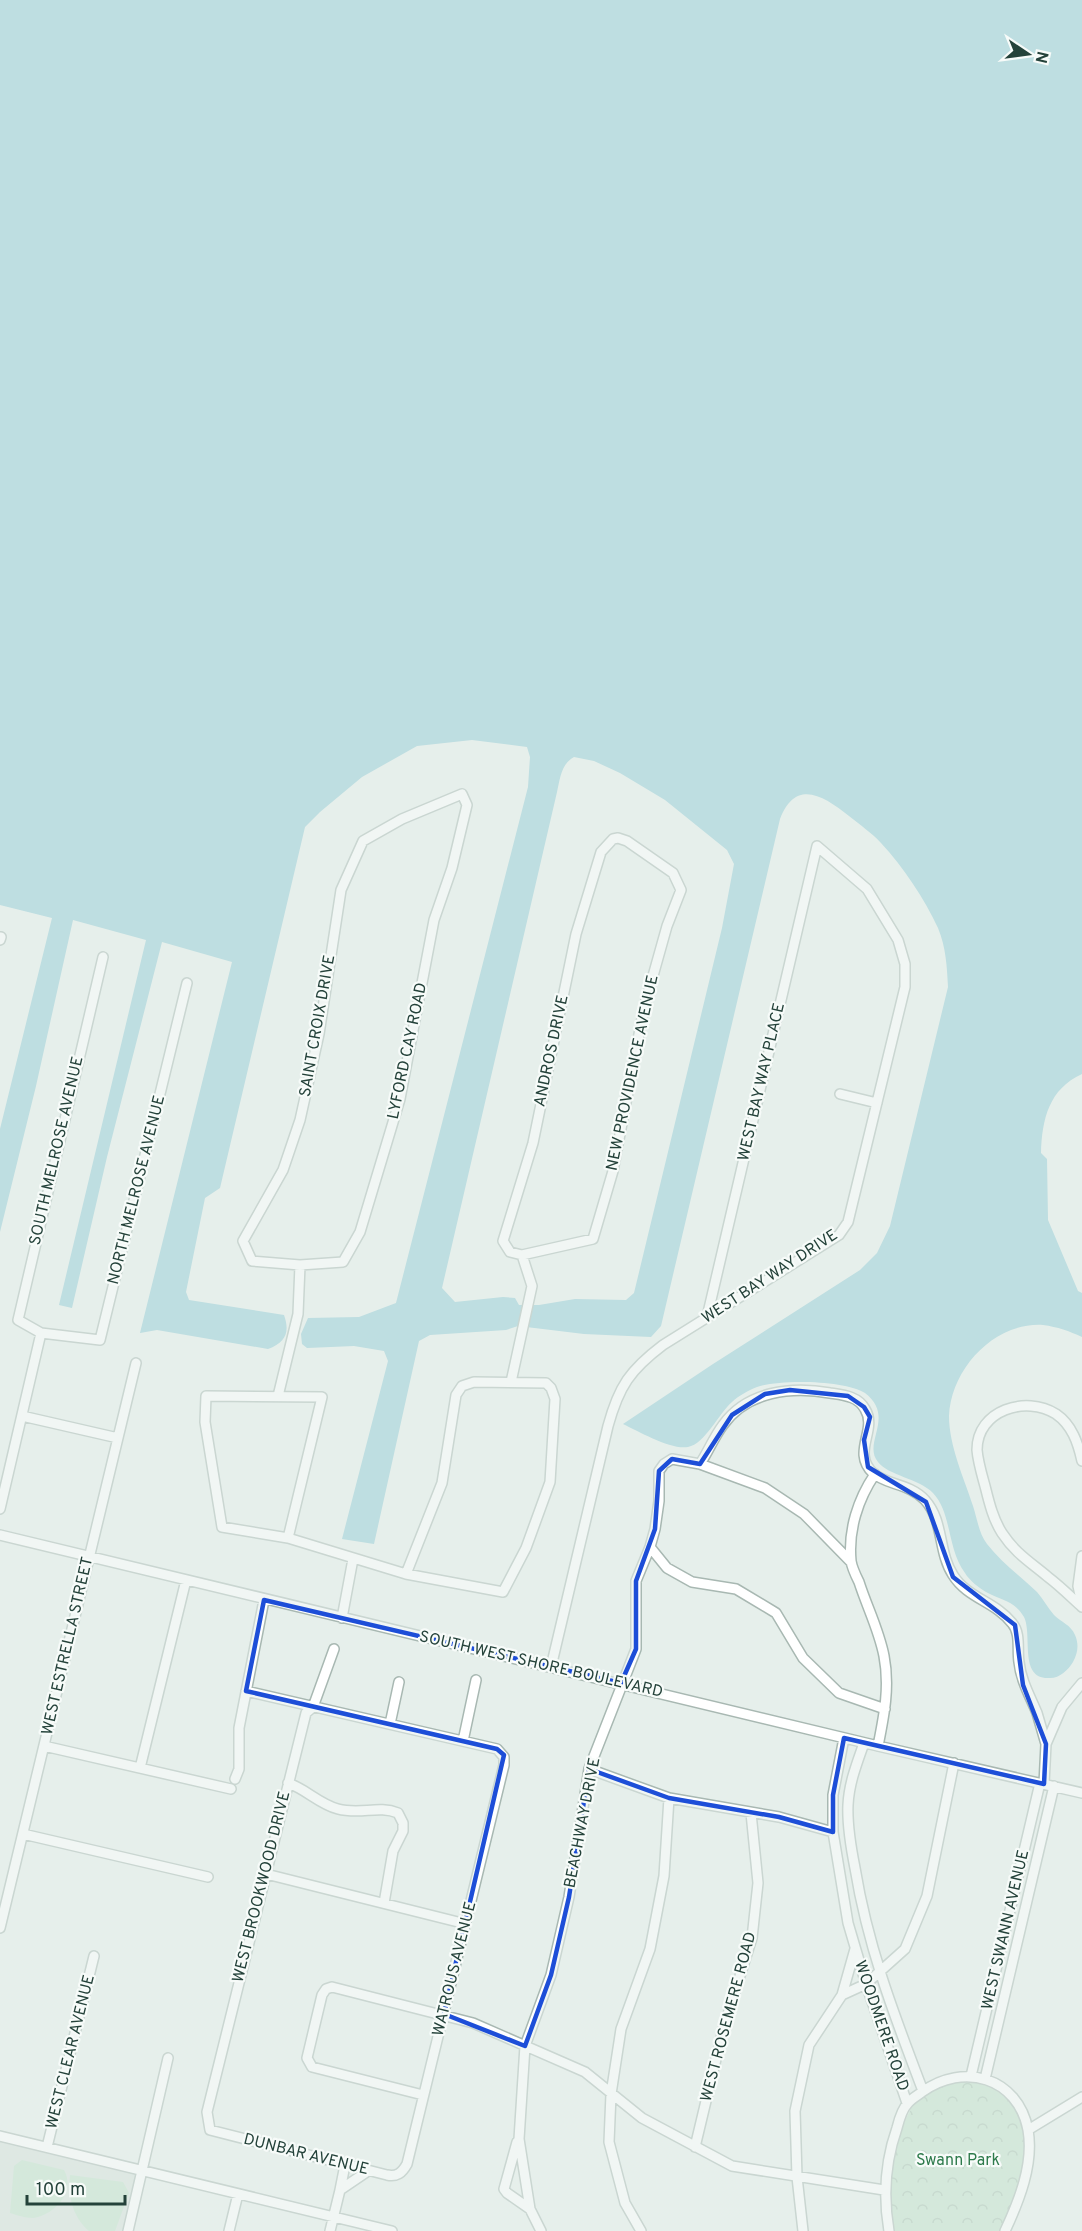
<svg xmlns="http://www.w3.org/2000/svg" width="1082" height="2231" font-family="Overpass,sans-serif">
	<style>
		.built { fill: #d4dfda }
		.grass { fill: #bfe0c8 }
		.forest { fill: url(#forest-crowns) }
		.water { fill: #8ec9d4; fill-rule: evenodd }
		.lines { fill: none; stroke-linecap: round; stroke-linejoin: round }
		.minor-casing { stroke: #a8b8b2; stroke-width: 12 }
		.minor { stroke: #fff; stroke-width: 9 }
		.marked { fill: none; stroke: #1d4ed8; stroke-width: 4.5; stroke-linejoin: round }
		.labels { text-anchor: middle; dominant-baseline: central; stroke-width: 4.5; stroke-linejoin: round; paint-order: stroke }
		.street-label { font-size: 16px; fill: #24423a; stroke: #f7fbf9 }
		.park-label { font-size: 16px; fill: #2d7a4b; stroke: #f7fbf9 }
	</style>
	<defs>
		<pattern id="forest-crowns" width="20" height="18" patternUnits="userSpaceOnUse" patternTransform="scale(1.5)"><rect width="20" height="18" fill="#bfe0c8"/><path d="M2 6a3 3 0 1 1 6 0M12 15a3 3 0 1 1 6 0" fill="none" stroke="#a4c1ad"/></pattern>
	</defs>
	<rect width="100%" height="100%" fill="#e6efeb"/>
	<path class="built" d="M0 2141 138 2171 124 2231H0Z"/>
	<path class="grass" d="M22 2160 64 2170C76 2191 55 2215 33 2218 25 2218 17 2215 10 2213L14 2166Z
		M70 2175 123 2182 129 2193 115 2231H89C72 2216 68 2196 70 2175Z"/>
	<path class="forest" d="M957 2080C971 2082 990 2084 1002 2093 1046 2126 1018 2191 1000 2231H893L888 2190 898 2135 918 2094Z"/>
	<path class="water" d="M0 0H1082V1074C1049 1089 1042 1119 1041 1153L1047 1159 1048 1220 1078 1291 1082 1293V1337C1069 1331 1058 1327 1043 1325 994 1322 951 1369 949 1416 949 1446 964 1478 973 1506 977 1518 979 1534 987 1544 1001 1562 1020 1576 1037 1592 1043 1599 1048 1608 1054 1615 1061 1622 1071 1625 1075 1635 1079 1644 1078 1653 1073 1662 1068 1670 1060 1678 1050 1678 1018 1680 1033 1635 1024 1617 1015 1601 1001 1600 986 1592 979 1588 969 1580 965 1573 947 1549 952 1513 933 1493 918 1478 889 1476 878 1462 862 1443 896 1417 865 1393 846 1380 778 1379 757 1387 749 1390 738 1396 732 1402 719 1413 705 1444 688 1447 671 1450 640 1432 623 1424L713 1364 860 1270 877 1253 890 1226 948 987C947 967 946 947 938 928 924 898 904 868 881 843 872 833 860 825 849 816 825 797 796 777 780 819L661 1326 651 1337 584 1334 518 1326 506 1330 430 1335 419 1341 374 1544 342 1539 388 1361 384 1351 354 1346 307 1348 302 1344 301 1334 308 1318 359 1317 396 1303 528 787 530 757 527 747 472 740 417 746 362 777 320 812 305 827 220 1188 205 1198 186 1292 189 1300 284 1315C290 1332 286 1342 268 1349L157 1330 140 1333 232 962 162 942 107 1157 72 1308 59 1305 146 940 73 920 36 1086 0 1232V1129L52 918 0 905ZM574 757 594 761 620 773 665 800 727 850 734 864 722 928 634 1293 626 1300 575 1299 539 1305H519L515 1298 503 1297 455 1302 442 1288 557 792C560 779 561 764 574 757Z"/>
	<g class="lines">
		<g class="minor-casing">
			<path id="minor" d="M462 794 467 805 452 868 434 920 400 1099 360 1232 343 1262 300 1265 252 1261 243 1241 283 1170 300 1120 319 1034 341 890 363 841 402 819Z
				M618 838 627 841 673 873 681 890 667 926 644 1008 613 1171 593 1239 522 1255 510 1252 503 1241 533 1143 576 934 601 852 613 839Z
				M0 940 1 937
				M103 957 18 1320 41 1333 100 1340 187 983
				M840 1094 877 1103
				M511 1382 532 1286 522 1255
				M278 1396 298 1314 300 1265
				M22 1416 118 1438
				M1082 1461C1078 1443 1072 1425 1056 1414 1026 1395 977 1410 977 1450 978 1462 982 1475 985 1486 989 1502 993 1519 1002 1533 1016 1554 1029 1561 1048 1577 1060 1586 1071 1597 1082 1607
				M700 1464C708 1452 714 1437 723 1425 747 1391 792 1386 830 1393 843 1395 858 1396 865 1409 878 1430 851 1452 873 1473 886 1485 909 1483 925 1500 944 1521 938 1552 953 1575 967 1598 996 1602 1012 1623 1021 1633 1017 1650 1019 1662 1021 1681 1030 1696 1037 1713 1040 1723 1043 1734 1046 1744
				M875 1474C858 1499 848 1530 851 1561 852 1568 856 1576 859 1582 867 1607 879 1630 884 1656 890 1687 884 1716 878 1746
				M0 1509 41 1333
				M0 1535 878 1746 1082 1793
				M288 1538 322 1397 206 1396 205 1422 222 1527 288 1538 406 1574 503 1592 526 1548 550 1482 555 1399 551 1388 546 1383 474 1382 462 1386 456 1395 442 1483 406 1574
				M650 1547 667 1568 692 1582 736 1589 776 1613 803 1658 839 1693 885 1709
				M1082 1556 1078 1586 1082 1604
				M342 1618 353 1559
				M551 1667 608 1426C619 1386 630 1370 663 1345L839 1235 848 1222 905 987V964L898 940 867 889 817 846 707 1317
				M246 1691 497 1749 504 1757V1765L407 2164C402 2173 397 2177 387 2175L210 2130 207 2112 306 1713 313 1707 334 1649
				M390 1724 399 1682
				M844 1738 833 1795V1832L848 1923 866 1984 907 2103
				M463 1741 476 1680
				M864 1743C857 1763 849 1783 848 1805 847 1826 851 1848 855 1868 868 1948 895 2017 923 2091
				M44 1746 231 1789
				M140 1768 186 1580
				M589 1769 669 1798 779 1817 833 1832
				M235 1779 239 1769V1728L264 1600
				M288 1783C306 1789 319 1804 338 1809 361 1815 378 1805 398 1813L403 1823V1831L393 1851 384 1903
				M1044 1784 1046 1744 1062 1707 1082 1683
				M23 1834 208 1877
				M266 1874 466 1924
				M0 1928 136 1363
				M842 1995 855 1949
				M971 2076 1040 1783
				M985 2079 1054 1786
				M423 2095 312 2067 307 2058 322 1995 326 1989 332 1987 473 2023 585 2072 642 2118 732 2166 884 2190
				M1028 2130 1082 2097
				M0 2136 392 2231
				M517 2142 504 2189 507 2193 530 2209
				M47 2147 94 1956
				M695 2147 723 2030 752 1938 758 1883 751 1813
				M340 2190 345 2165
				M128 2231 168 2058
				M229 2231 238 2194
				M330 2231 340 2190 368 2171
				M541 2231 530 2209 519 2139 525 2046 551 1975 569 1897 589 1769 636 1649V1581L650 1547 655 1529 659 1501V1471L664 1464 672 1459 700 1464 765 1488 804 1514 851 1562
				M641 2231 625 2203 609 2142 611 2094 621 2029 650 1949 664 1876 669 1798
				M803 2231 797 2177 795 2111 809 2045 842 1995 866 1984 905 1949 927 1896 954 1763
				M889 2231C883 2196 885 2162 897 2128 899 2120 902 2109 908 2103 911 2099 918 2095 922 2092 963 2062 1018 2077 1028 2130 1034 2164 1019 2201 1005 2231"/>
		</g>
		<use href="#minor" class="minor"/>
	</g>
	<path d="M0 0H1082V2231H0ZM790 1390 848 1396 864 1407 870 1417 864 1440 868 1467 926 1502 953 1577 1015 1625 1023 1685 1046 1744 1044 1784 844 1738 833 1795V1832L779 1817 669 1798 589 1769 569 1897 551 1975 525 2046 444 2014 504 1755 497 1749 246 1691 264 1600 621 1683 636 1649V1581L655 1529 659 1471 672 1459 700 1464 732 1415 765 1394Z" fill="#e6efeb" fill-opacity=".55" fill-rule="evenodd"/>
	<path class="marked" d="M790 1390 848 1396 864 1407 870 1417 864 1440 868 1467 926 1502 953 1577 1015 1625 1023 1685 1046 1744 1044 1784 844 1738 833 1795V1832L779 1817 669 1798 589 1769 569 1897 551 1975 525 2046 444 2014 504 1755 497 1749 246 1691 264 1600 621 1683 636 1649V1581L655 1529 659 1471 672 1459 700 1464 732 1415 765 1394Z"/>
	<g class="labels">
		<g class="street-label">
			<text transform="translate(318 1026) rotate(-80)">SAINT CROIX DRIVE</text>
			<text transform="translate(408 1051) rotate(-78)">LYFORD CAY ROAD</text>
			<text transform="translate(552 1051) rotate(-78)">ANDROS DRIVE</text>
			<text transform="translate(633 1073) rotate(-78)">NEW PROVIDENCE AVENUE</text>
			<text transform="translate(762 1082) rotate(-77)">WEST BAY WAY PLACE</text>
			<text transform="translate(57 1151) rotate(-77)">SOUTH MELROSE AVENUE</text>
			<text transform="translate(137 1190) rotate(-76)">NORTH MELROSE AVENUE</text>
			<text transform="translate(770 1277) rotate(-33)">WEST BAY WAY DRIVE</text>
			<text transform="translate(68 1646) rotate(-77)">WEST ESTRELLA STREET</text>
			<text transform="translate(541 1665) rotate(13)">SOUTH WEST SHORE BOULEVARD</text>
			<text transform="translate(583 1823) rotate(-79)">BEACHWAY DRIVE</text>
			<text transform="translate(262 1887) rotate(-76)">WEST BROOKWOOD DRIVE</text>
			<text transform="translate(1006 1930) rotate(-77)">WEST SWANN AVENUE</text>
			<text transform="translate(455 1969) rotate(-76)">WATROUS AVENUE</text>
			<text transform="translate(729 2017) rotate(-75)">WEST ROSEMERE ROAD</text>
			<text transform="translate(881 2026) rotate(71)">WOODMERE ROAD</text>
			<text transform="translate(71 2052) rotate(-76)">WEST CLEAR AVENUE</text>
			<text transform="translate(306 2155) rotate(14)">DUNBAR AVENUE</text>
		</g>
		<g class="park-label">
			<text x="958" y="2161">Swann Park</text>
		</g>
	</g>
	<g transform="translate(1028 54) rotate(103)" stroke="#f7fbf9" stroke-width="4.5" paint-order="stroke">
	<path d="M0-4.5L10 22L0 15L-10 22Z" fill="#24423a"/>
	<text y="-9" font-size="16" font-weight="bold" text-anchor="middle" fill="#24423a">N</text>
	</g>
	<path d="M27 2195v9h98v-9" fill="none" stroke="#24423a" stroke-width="3"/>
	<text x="36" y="2195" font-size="18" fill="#24423a" stroke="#f7fbf9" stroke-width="4.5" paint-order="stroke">100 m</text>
</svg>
